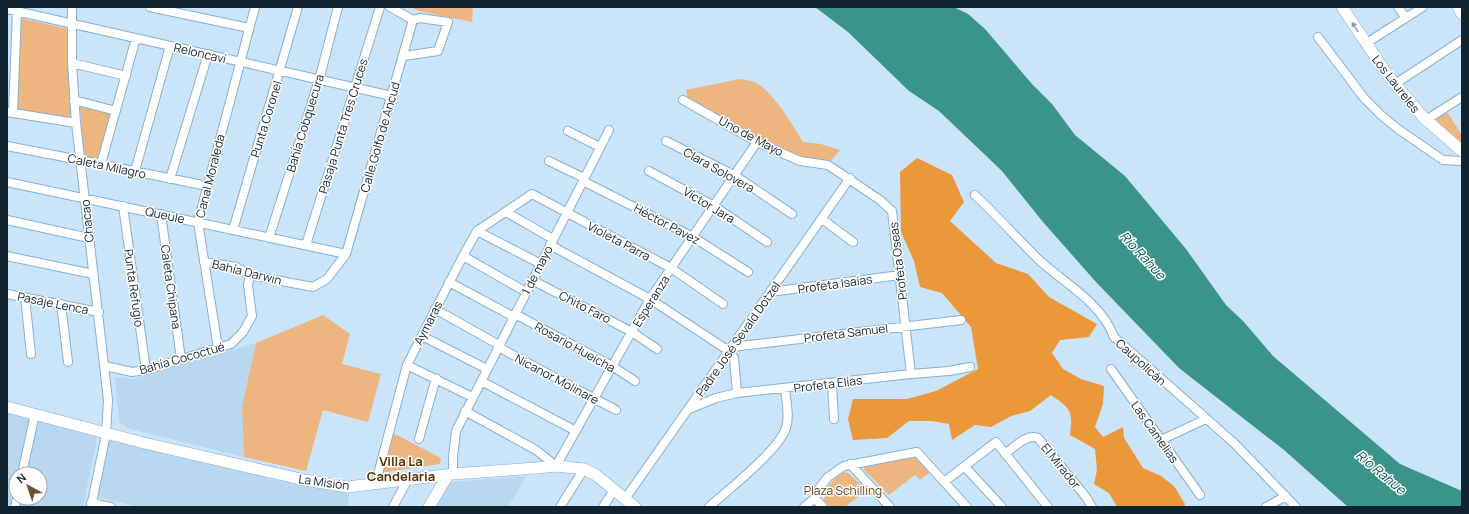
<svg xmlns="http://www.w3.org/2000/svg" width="1469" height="514" font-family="Manrope,sans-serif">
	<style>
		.built { fill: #b9d7ef; fill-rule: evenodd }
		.green { fill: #edb681 }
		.forest { fill: #eb983b }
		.water { fill: #3a948a }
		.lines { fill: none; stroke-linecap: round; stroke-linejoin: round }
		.street-casing { stroke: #86b0d3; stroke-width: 10 }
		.secondary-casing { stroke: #86b0d3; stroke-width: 12 }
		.street { stroke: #fff; stroke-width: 8 }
		.secondary { stroke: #fff; stroke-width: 11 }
		.oneway { fill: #949ca2 }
		.labels { text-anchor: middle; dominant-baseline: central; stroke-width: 3; stroke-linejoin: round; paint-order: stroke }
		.street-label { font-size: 12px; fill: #122330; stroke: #fff }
		.park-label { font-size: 12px; fill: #64421e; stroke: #fff }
		.water-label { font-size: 13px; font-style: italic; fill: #06564f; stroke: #fff }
		.neighbourhood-label { font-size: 13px; font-weight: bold; fill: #583100; stroke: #fff }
	</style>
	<rect width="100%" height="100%" fill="#cae4fa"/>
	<path class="built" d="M256 343 242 406 244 457 130 429 119 422 115 377 134 379Z
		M7 409 98 434 83 507H7ZM16 474H40V498H16Z
		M110 438 309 486 350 492 347 507H139L98 497Z
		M527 476 508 507H436L450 482Z"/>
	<path class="green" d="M410 7H468L473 9 472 22 419 11Z
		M20 18 68 29 72 119 16 110Z
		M740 79C747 80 753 81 758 84 775 95 793 125 803 142L821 144 840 150 831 161H805L752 135 688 99 686 90Z
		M80 107 113 114 99 160 84 156Z
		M1447 112 1462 135V146L1435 119Z
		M323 315 350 334 342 364 381 374 368 422 323 410 306 471 244 457 242 406 256 343Z
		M391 432 441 458 440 464 380 473Z
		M914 456 930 472 920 480 915 475 889 495 864 470V466Z
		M844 472 848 473 867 490 845 507H829L824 500C825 486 832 480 844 472Z"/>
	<path class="forest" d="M917 158 952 175 964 202 950 221 996 263 1028 274 1049 297 1097 324 1089 337 1060 340 1052 353 1063 369 1081 379 1104 386 1103 404 1095 427 1103 437 1123 427 1124 438 1143 468 1161 476 1174 486 1185 504 1184 507H1117L1109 493 1094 484 1097 470 1095 449 1070 435C1073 410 1071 409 1051 395L1030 411 1011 416 991 427 975 425 952 440 949 424 932 421H909L887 438 853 440 848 419 853 399H907L936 391 978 369 971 327 942 293 920 287 914 261 901 232 900 172Z"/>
	<path class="water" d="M815 7H954L968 14 985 29 1032 84 1052 104 1075 135 1125 176 1186 249 1226 305 1243 321 1273 356 1400 464 1462 491V507H1348L1284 450 1179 368 1096 282 1043 222 1002 171 939 111 909 91 848 32Z"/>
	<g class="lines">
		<g class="street-casing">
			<path id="street" d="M72 7V63L76 123 108 400 106 434 91 507
				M150 7 249 28
				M390 7 413 20
				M1398 7 1406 18
				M7 9 392 96
				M1318 37 1364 98 1381 115 1398 129 1443 160 1462 161
				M1365 44 1423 7
				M404 56 438 51 448 22 420 18 413 20
				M72 63 126 76
				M1395 84 1462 40
				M74 100 116 111
				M683 100 757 142 800 161 828 165 880 200 892 211 911 374
				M7 112 76 123
				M13 113 17 11
				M1426 120 1462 97
				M568 131 600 147
				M666 141 734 175 792 214
				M7 146 80 160 207 186
				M549 161 584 178
				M101 164 136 38
				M135 171 170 46
				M649 171 714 206 767 242
				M170 179 208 54
				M583 181 693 237 748 272
				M7 182 346 254
				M975 195C997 216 1017 238 1038 259 1065 284 1101 302 1114 337L1234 443 1296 507
				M123 206 146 370
				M506 212 553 239
				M161 214 181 359
				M822 219 853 242
				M7 220 89 238
				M233 230 298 7
				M477 231 541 264
				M269 238 319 80 338 7
				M306 245 380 7
				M550 245 650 299 729 351 734 358 737 393
				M7 256 93 274
				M463 256 526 292
				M204 262 236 267 250 275 313 287 327 279 346 254 413 20
				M532 280 632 332 657 349
				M449 282 514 317
				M770 292 900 275
				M7 294 99 312
				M25 297 31 354
				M61 304 68 362
				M435 309 499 345
				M515 314 612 366 635 381
				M422 336 487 369
				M498 347 616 410
				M732 347 961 320
				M218 348 198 222 255 7
				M407 365 472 397
				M105 366 132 372 146 370 231 344 243 332 252 316 248 285 250 275
				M1111 369 1200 495
				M481 381 576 431
				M832 384 834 419
				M689 409 716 398 737 393 911 374 949 371 970 367
				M465 411 536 450 556 466 650 299 757 142
				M419 439 436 378
				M1161 440 1206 419
				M1005 454C1013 448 1027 433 1038 438L1086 497 1092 507
				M850 464 890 507
				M965 467 1002 507
				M22 474 35 414
				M453 474V457L456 431 609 130
				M944 482 996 442 1048 507
				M375 485 407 365 463 256 477 231 532 194 671 268 723 304
				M815 498 823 507
				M625 499 850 178
				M91 503 111 507
				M15 507 17 498
				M393 507 407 481
				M560 507 584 469
				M603 507 614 490
				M709 507C728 490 779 450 786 428 790 416 786 401 785 389
				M804 507 815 498 820 487 828 477 844 466 917 452 967 507
				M1266 507 1286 496"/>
		</g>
		<g class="secondary-casing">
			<path id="secondary" d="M1342 7 1387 74 1423 117 1462 151
				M1458 7 1462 14
				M7 407 144 443 305 480 348 487 453 474 536 468 556 466 584 469 596 475 635 507
				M429 507 448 475"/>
		</g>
		<use href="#street" class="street"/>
		<use href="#secondary" class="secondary"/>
	</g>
	<defs><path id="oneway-solid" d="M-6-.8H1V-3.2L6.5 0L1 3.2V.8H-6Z"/></defs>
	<use class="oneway" href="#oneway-solid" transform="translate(1355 27) rotate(-122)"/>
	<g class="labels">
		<g class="street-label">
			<text transform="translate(200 53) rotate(13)">Reloncaví</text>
			<text transform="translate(1396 84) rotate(52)">Los Laureles</text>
			<text transform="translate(266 119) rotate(-73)">Punta Coronel</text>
			<text transform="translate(305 123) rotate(-73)">BahÍa Cobquecura</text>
			<text transform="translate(343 126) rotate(-73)">Pasaja Punta Tres Cruces</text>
			<text transform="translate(751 136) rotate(28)">Uno de Mayo</text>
			<text transform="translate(380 137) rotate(-74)">Calle Golfo de Ancud</text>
			<text transform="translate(107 166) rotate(12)">Caleta Milagro</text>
			<text transform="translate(719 170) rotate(29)">Clara Solovera</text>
			<text transform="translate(210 176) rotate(-76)">Canal Moraleda</text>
			<text transform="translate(709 205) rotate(31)">Víctor Jara</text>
			<text transform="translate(165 215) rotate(12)">Queule</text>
			<text transform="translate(87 221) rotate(-96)">Chacao</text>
			<text transform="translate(667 224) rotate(28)">Héctor Pavez</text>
			<text transform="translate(619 241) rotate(28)">Violeta Parra</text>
			<text transform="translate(898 261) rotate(-97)">Profeta Oseas</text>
			<text transform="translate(537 270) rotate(-63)">1 de mayo</text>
			<text transform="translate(247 272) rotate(14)">Bahía Darwin</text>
			<text transform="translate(835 284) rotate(-8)">Profeta Isaías</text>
			<text transform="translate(171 287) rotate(82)">Caleta Chipana</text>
			<text transform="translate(134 288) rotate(82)">Punta Refugio</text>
			<text transform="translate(651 301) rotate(-58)">Esperanza</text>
			<text transform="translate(53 303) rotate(11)">Pasaje Lenca</text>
			<text transform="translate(585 307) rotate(27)">Chito Faro</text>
			<text transform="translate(428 323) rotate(-63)">Aymaras</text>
			<text transform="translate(846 333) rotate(-7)">Profeta Samuel</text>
			<text transform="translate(738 339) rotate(-55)">Padre José Sevald Dotzel</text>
			<text transform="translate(575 347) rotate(29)">Rosario Hueicha</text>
			<text transform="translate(182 358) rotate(-16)">Bahía Cococtué</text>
			<text transform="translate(1141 362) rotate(42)">Caupolicán</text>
			<text transform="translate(557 379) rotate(28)">Nicanor Molinare</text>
			<text transform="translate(828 384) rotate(-7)">Profeta Elías</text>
			<text transform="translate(1155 432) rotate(55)">Las Camelias</text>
			<text transform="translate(1061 466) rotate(51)">El Mirador</text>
			<text transform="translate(324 482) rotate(8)">La Misión</text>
		</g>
		<g class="park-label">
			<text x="843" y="490">Plaza Schilling</text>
		</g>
		<g class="water-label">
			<text transform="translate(1143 255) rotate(47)">Río Rahue</text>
			<text transform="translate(1381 472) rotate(40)">Río Rahue</text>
		</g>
		<g class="neighbourhood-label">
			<text x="401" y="461">Villa La<tspan x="401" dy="15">Candelaria</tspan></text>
		</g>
	</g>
	<rect width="1469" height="514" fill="none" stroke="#122330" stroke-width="16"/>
	<g transform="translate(28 486) rotate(320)"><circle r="19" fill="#ffffff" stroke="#a0a7ac"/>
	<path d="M0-3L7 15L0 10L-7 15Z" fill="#724d28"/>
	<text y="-6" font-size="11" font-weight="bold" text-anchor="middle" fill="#122330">N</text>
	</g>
</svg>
